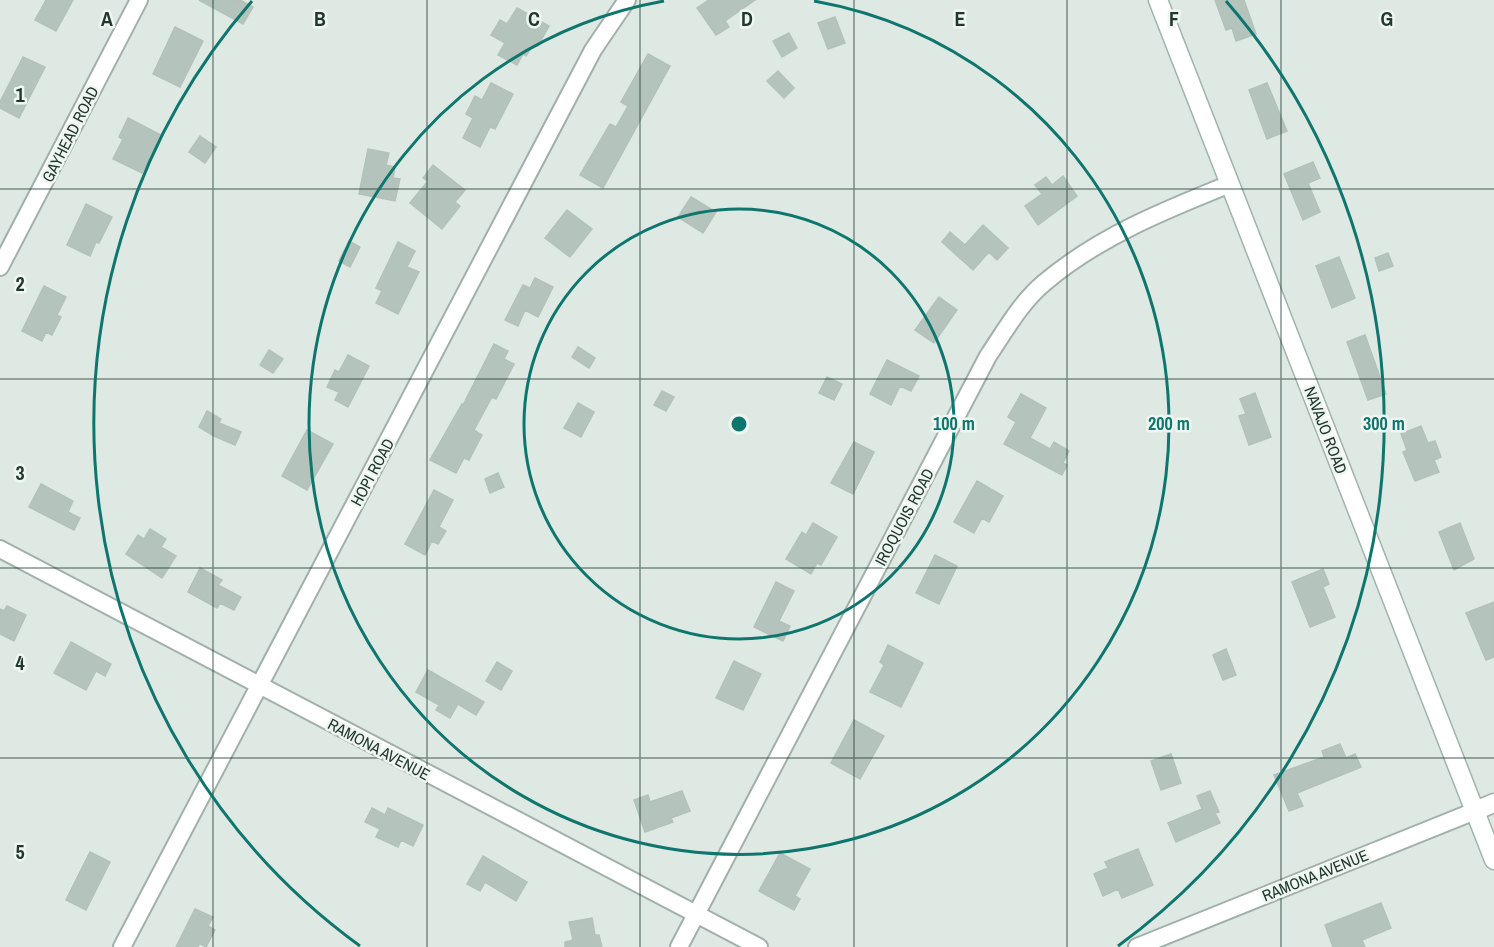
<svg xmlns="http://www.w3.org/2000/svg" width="1494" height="947" font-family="'Archivo Narrow',sans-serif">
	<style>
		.building { fill: #b4c4bd; stroke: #b2c2bb; stroke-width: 1.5 }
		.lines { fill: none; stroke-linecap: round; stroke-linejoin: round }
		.minor-casing { stroke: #a2b0ab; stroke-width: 20 }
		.tertiary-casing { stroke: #a2b0ab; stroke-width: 21 }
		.secondary-casing { stroke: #9fb4ab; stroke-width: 21 }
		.minor { stroke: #fff; stroke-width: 16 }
		.tertiary { stroke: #fff; stroke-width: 18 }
		.secondary { stroke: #fff; stroke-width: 18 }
		.grid { fill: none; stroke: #213831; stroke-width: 1.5; stroke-opacity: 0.55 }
		.ring { fill: none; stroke: #0f766e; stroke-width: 3 }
		.labels { text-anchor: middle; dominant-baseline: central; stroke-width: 5; stroke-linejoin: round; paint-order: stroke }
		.street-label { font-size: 16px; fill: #213831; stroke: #eff6f2 }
		.grid-label { font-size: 20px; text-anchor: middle; font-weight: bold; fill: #213831; stroke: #eff6f2; stroke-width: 5; stroke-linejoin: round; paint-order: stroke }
		.centre { fill: #0f766e; stroke: #eff6f2; stroke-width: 3 }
		.ring-label { font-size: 18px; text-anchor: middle; font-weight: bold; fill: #0f766e; stroke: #eff6f2; stroke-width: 5; stroke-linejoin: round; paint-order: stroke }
	</style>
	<rect width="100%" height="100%" fill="#dfe9e4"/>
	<path class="building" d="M46 0H73L56 31 35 20Z
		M199 0H240L253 7 243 24Z
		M709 0H755L725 21 729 27 716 35 697 8Z
		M1215 0H1244L1256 34 1236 41 1232 28 1226 30Z
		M517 8 549 26 538 46 534 43 526 56 523 54 517 65 498 55 505 43 491 35 500 20 507 24Z
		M835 17 845 43 828 49 818 23Z
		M175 27 203 41 180 87 153 74Z
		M789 33 797 48 782 57 773 41Z
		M648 54 670 66 603 188 580 175 610 124 616 127 628 106 621 102Z
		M23 57 45 67 19 118 0 108V102Z
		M778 71 794 88 784 98 767 81Z
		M491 83 513 94 495 129 490 127 480 147 463 138 473 118 466 114 475 96 482 100Z
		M1267 83 1287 131 1267 139 1249 90Z
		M128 118 161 135 142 173 113 159 123 139 119 137Z
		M200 136 216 147 205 163 189 152Z
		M368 149 389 153 386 165 395 167 393 178 400 179 395 201 359 194Z
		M1313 162 1320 178 1308 183 1320 212 1303 220 1284 174Z
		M433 165 465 190 455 202 460 206 442 229 410 203 428 181 423 178Z
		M1063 176 1077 196 1038 225 1025 206 1042 194 1035 185 1046 177 1052 185Z
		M691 197 716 212 703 233 678 217Z
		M86 204 112 217 99 243 96 242 90 256 67 245Z
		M567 210 592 229 570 257 545 238Z
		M983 225 1008 248 997 260 989 252 973 270 942 242 950 232 965 245Z
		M349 241 360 247 350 267 339 261Z
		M398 242 415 251 407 267 419 272 398 314 376 303 382 291 376 288Z
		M1388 253 1393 266 1379 271 1375 258Z
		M1339 257 1355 298 1332 308 1316 266Z
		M535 278 553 287 538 317 525 310 518 326 505 320 523 285 530 288Z
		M44 286 66 297 57 315 61 317 52 335 46 332 42 341 22 331Z
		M939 297 957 310 934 343 915 330Z
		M1365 335 1386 394 1368 400 1347 342Z
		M494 344 508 351 504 359 514 364 496 399 492 397 474 430 482 435 469 460 464 458 456 473 430 460 462 404 463 405Z
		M578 347 595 358 589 368 572 357Z
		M269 350 283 359 273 373 260 365Z
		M348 355 369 366 348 407 335 400 339 392 327 387 335 370 339 372Z
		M887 360 919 376 911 391 900 386 891 405 870 394Z
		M827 377 842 384 834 400 819 393Z
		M662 391 674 397 666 411 654 405Z
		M1255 393 1271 437 1249 445 1239 416 1246 414 1240 399Z
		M1021 394 1046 408 1030 438 1050 449 1054 442 1069 451 1063 463 1067 465 1062 475 1004 444 1016 422 1008 417Z
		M578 403 594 412 581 437 564 428Z
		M207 411 221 419 219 423 241 432 235 445 214 436 199 427Z
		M1421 426 1428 443 1435 441 1441 457 1434 460 1439 472 1415 481 1403 452 1407 450 1401 434Z
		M307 430 333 444 307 490 282 476Z
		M854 442 874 452 853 494 831 483Z
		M498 473 504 487 490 493 485 479Z
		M977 481 1003 496 989 522 982 518 974 533 954 522Z
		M41 484 73 501 68 512 80 518 74 530 29 507Z
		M434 490 453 500 439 527 446 531 438 544 432 541 425 555 405 544Z
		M813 523 837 537 821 565 817 563 811 574 786 559 802 532 806 535Z
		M1460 523 1474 559 1454 570 1439 532Z
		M150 529 166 539 161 547 176 556 162 578 126 554 138 535 144 539Z
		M935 555 957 566 939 604 916 593Z
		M200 568 222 580 218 585 241 597 234 610 220 603 217 608 188 592Z
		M1323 569 1329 584 1323 587 1335 617 1310 627 1292 582Z
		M776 582 794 591 779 621 790 626 783 641 754 627Z
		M1494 602V657L1486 660 1466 613Z
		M7 606 26 615 14 641 0 634V609L4 611Z
		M71 642 111 664 105 676 96 671 86 690 54 673Z
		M888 645 923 663 901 707 870 692 884 665 880 662Z
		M1226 649 1236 675 1223 680 1213 655Z
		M734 661 761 674 743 710 716 698Z
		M497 662 512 671 501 690 486 681Z
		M428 670 484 702 476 715 458 704 450 718 436 710 439 705 416 692Z
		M854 720 884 736 860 779 831 763Z
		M1340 744 1346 758 1355 754 1361 767 1297 793 1303 806 1289 811 1274 775 1324 757 1322 751Z
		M1171 754 1181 783 1161 790 1151 761Z
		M682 791 690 811 671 818 673 822 645 832 634 800 648 795 650 802Z
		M1210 791 1219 812 1215 813 1220 823 1176 842 1168 823 1202 809 1197 796Z
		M372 808 385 815 388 808 423 825 413 846 401 840 398 847 376 837 380 829 365 822Z
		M1138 849 1153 885 1122 898 1118 889 1103 896 1094 874 1108 868 1105 862Z
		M90 852 110 862 86 910 66 900Z
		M780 853 810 869 795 896 800 899 794 910 759 891Z
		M483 856 527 882 516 901 485 882 480 891 467 884Z
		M1381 903 1391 928 1362 940 1365 947H1333L1325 925Z
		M195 909 213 917 208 926 215 930 206 947 199 943 198 947H176Z
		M592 918 595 935H599L602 947H565V942L573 940 569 922Z"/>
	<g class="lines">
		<g class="minor-casing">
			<path id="minor" d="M0 267 139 0
				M0 549 759 947
				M122 947 593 50 627 0
				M679 947 988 356C1005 331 1021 302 1044 283 1098 237 1165 210 1230 184
				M1137 947 1475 811"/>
		</g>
		<g class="tertiary-casing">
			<path id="tertiary" d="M1475 811 1494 803"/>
		</g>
		<g class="secondary-casing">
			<path id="secondary" d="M1158 0 1494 860"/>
		</g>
		<use href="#minor" class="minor"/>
		<use href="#tertiary" class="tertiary"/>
		<use href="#secondary" class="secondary"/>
	</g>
	<path class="grid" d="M213 0V947M427 0V947M640 0V947M854 0V947M1067 0V947M1281 0V947M0 189H1494M0 379H1494M0 568H1494M0 758H1494"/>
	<g class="ring">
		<circle cx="739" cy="424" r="215"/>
		<path d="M814 1A430 430 0 1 1 664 1"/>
		<path d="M360 946A645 645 0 0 1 252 1M1226 1A645 645 0 0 1 1118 946"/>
	</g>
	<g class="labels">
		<g class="street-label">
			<text transform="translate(70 134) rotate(-63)">GAYHEAD ROAD</text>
			<text transform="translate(1326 430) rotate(69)">NAVAJO ROAD</text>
			<text transform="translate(372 472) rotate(-62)">HOPI ROAD</text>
			<text transform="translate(904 517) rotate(-62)">IROQUOIS ROAD</text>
			<text transform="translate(379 749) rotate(28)">RAMONA AVENUE</text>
			<text transform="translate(1315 875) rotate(-22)">RAMONA AVENUE</text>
		</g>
	</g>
	<g class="grid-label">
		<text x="107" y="26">A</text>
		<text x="320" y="26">B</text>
		<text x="534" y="26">C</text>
		<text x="747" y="26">D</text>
		<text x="960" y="26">E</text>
		<text x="1174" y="26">F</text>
		<text x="1387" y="26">G</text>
		<text x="20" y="102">1</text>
		<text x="20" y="291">2</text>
		<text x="20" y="480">3</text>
		<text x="20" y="670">4</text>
		<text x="20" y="859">5</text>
	</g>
	<circle cx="739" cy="424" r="9" class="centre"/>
	<g class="ring-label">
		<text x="954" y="430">100 m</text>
		<text x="1169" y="430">200 m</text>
		<text x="1384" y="430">300 m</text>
	</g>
</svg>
